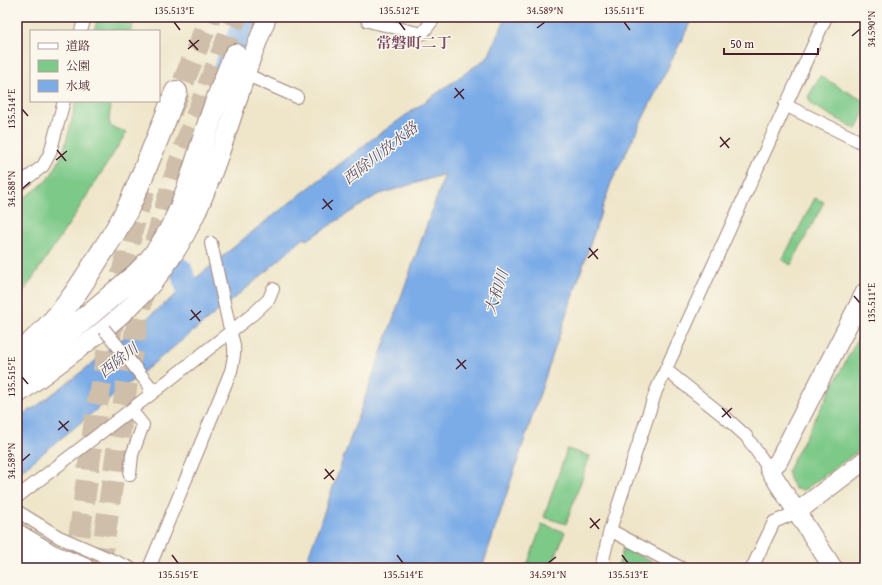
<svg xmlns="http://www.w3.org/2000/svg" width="882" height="585" font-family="'Gentium Book Plus','Noto Serif JP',serif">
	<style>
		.green { fill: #7dc988; stroke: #64745a }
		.water { fill: #7bace7; stroke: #626689 }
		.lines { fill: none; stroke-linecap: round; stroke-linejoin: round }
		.river { stroke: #7bace7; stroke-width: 23 }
		.highway-tunnel { stroke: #cebeaa; stroke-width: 22; stroke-dasharray: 22 11; stroke-linecap: butt }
		.street-casing { stroke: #9c827a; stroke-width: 14 }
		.secondary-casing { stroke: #9c827a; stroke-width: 20 }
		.primary-casing { stroke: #9c827a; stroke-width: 22 }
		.highway-casing { stroke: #9c827a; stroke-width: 24 }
		.street { stroke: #fff; stroke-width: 12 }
		.secondary { stroke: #fff; stroke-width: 18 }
		.primary { stroke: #fff; stroke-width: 20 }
		.highway { stroke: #fff; stroke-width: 22 }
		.street-bridge-casing { stroke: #9c827a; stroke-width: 14; stroke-linecap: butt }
		.street-bridge { stroke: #fff; stroke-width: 12 }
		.ticks { fill: none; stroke: #4a1f2b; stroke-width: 1.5 }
		.labels { text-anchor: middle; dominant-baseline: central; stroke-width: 3; stroke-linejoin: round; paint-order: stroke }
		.neighbourhood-label { font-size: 15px; font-weight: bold; fill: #7a4964; stroke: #fbf7ec }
		.water-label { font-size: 15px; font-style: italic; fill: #5b506d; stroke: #fbf7ec }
		.neatline { fill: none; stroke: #4a1f2b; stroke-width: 1.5 }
		.ticks-label { font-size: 10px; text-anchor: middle; fill: #4a1f2b }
	</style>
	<rect width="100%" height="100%" fill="#fbf7ec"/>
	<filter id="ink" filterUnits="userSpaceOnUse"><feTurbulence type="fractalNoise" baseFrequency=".025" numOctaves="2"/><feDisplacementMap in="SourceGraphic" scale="8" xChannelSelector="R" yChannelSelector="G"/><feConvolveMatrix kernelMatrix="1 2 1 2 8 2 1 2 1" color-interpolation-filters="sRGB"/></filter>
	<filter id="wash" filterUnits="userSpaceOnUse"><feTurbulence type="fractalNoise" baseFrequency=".012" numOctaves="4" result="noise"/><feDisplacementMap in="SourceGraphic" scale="16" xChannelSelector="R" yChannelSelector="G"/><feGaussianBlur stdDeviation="0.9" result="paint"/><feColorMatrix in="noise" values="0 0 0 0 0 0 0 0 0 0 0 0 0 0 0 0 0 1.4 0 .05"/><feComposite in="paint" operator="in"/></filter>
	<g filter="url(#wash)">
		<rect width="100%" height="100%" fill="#efe6ca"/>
		<path class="green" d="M98 17H135L131 31H94Z
			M820 76 864 101 865 110 856 129 812 105 808 97Z
			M76 101H111L109 120 111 127 127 132 71 221 20 297 17 300V202C26 196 37 190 45 182 65 161 69 129 76 101Z
			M815 198 824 202 791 265 782 260Z
			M865 325V446L804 490 795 489 789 479 788 470Z
			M567 449 590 456 566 524 544 517Z
			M542 524 565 532 551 568H526Z
			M623 548 665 568H666H618Z"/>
		<path class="water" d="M506 17H693L611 183 555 348 482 568H304L445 174 377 195 307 240 304 238 254 282 17 474V418L37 406 89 366 257 228 371 140 488 57Z"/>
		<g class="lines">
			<path class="river" d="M223 73 246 17
				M181 270 192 301"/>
		</g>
	</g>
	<g filter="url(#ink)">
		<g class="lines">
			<path class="highway-tunnel" d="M171 112 210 17
				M75 568 97 405 123 270 133 227 146 184
				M100 568 129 368 147 271 174 178 192 126 236 17"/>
			<g class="street-casing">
				<path id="street" d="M366 17 368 21 422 34 435 17
					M81 31 85 17
					M245 74 297 97
					M785 105 865 144
					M17 186 43 166 50 153 64 101
					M211 243 229 325
					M666 370 725 417 746 436 769 469
					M150 395 253 314 269 299 273 289
					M130 475 132 455 143 425 131 410
					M17 497 150 395 149 385
					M17 511 59 537 130 568
					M610 530 681 568
					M149 568 231 371C234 357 237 347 230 333
					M601 568 610 530 656 391 826 17
					M752 568 774 522 797 512"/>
			</g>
			<g class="secondary-casing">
				<path id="secondary" d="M17 395C59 363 106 332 142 295 199 236 220 152 245 77 251 57 260 37 267 17
					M797 512 865 460
					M833 568 769 469 778 462 865 292"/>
			</g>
			<g class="primary-casing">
				<path id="primary" d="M17 534 52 555 84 568
					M17 556 41 568"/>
			</g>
			<g class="highway-casing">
				<path id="highway" d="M17 355C55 325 75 296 100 255 110 240 119 226 127 210 145 172 160 131 176 92
					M17 376 136 275C179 235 189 183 207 129 215 104 225 79 235 55"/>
			</g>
			<use href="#street" class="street"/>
			<use href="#secondary" class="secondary"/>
			<use href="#primary" class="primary"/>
			<use href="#highway" class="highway"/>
			<g class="street-bridge-casing">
				<path id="street-bridge" d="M104 329 149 385"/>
			</g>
			<use href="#street-bridge" class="street-bridge"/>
		</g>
	</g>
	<path class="ticks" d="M174 22 180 30M399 22 405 30M624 22 630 30M537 28 545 22M852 36 860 29M189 40 198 50M188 49 199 40M455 88 464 99M454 98 464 89M22 109 28 116M720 137 729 148M720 147 730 138M57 150 66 161M56 160 67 151M22 189 30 182M323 199 332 210M322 209 333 200M589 248 598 259M588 258 598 249M854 296 860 303M191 310 200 321M190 320 201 311M457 359 466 369M456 369 466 360M22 377 28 384M722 408 731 418M722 417 732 408M59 421 68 431M58 430 69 421M22 461 30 454M325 469 334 480M324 479 334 470M590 518 599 529M590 528 600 519M172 555 178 563M397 555 403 563M622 555 628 563M548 563 556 557"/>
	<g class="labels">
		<g class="neighbourhood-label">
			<text x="414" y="42">常磐町二丁</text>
		</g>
		<g class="water-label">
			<text transform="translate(380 153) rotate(-38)">西除川放水路</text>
			<text transform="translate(496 292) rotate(-72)">大和川</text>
			<text transform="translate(118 360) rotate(-38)">西除川</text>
		</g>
	</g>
	<rect width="882" height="585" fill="none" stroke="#fbf7ec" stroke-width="44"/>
	<rect x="30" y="30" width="130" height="72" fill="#fbf7ec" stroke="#b4a19f"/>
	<rect x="38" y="43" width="20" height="6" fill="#ffffff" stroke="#b4a19f"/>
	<text x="66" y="50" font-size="12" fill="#4a1f2b">道路</text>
	<rect x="38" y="60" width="20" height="12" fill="#7dc988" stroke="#b4a19f"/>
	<text x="66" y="70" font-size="12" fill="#4a1f2b">公園</text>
	<rect x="38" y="80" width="20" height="12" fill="#7bace7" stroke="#b4a19f"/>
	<text x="66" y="90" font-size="12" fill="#4a1f2b">水域</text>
	<path d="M724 48v6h94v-6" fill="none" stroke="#4a1f2b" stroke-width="2"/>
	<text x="730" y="48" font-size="12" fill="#4a1f2b" stroke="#fbf7ec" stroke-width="3" paint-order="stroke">50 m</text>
	<rect x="22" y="22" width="838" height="541" class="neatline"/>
	<g class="ticks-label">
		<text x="174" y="14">135.513°E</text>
		<text x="399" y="14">135.512°E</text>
		<text x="545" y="14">34.589°N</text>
		<text x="624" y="14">135.511°E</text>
		<text transform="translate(871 29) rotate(-90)" y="4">34.590°N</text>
		<text transform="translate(11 109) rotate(-90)" y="4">135.514°E</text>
		<text transform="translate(11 189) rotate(-90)" y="4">34.588°N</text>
		<text transform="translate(871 303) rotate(-90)" y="4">135.511°E</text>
		<text transform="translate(11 377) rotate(-90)" y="4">135.515°E</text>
		<text transform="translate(11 461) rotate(-90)" y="4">34.589°N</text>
		<text x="178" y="578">135.515°E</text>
		<text x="403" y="578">135.514°E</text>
		<text x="548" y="578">34.591°N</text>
		<text x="628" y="578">135.513°E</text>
	</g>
</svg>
